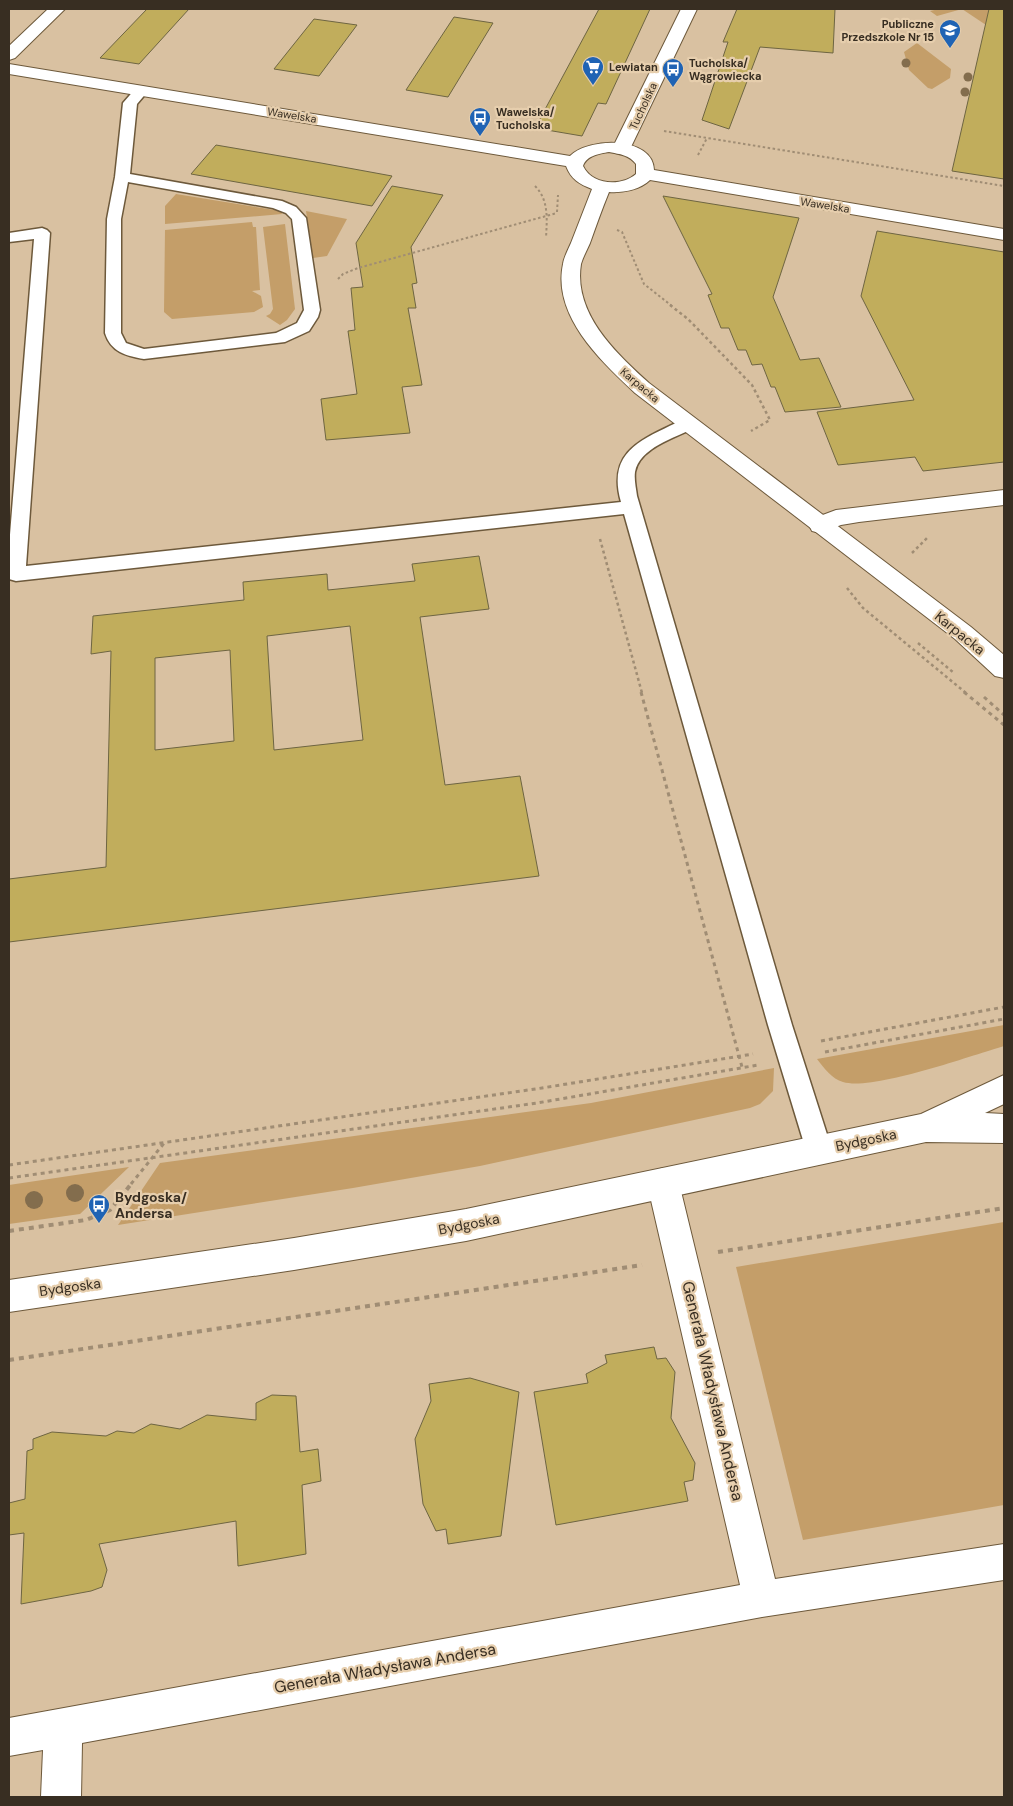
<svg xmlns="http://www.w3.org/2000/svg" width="1013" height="1806" font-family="'DM Sans',sans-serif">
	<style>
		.green { fill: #c49e69 }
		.building { fill: #c1ad5c; stroke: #6e6542; fill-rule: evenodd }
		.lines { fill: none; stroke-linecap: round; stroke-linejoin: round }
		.service-casing { stroke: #6d593b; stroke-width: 3 }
		.minor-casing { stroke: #6d593b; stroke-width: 2 }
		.tertiary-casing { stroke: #6d593b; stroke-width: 2 }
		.path-far3 { stroke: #a08d74; stroke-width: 2; stroke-dasharray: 2.5 2.5; stroke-linecap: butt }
		.path-far2 { stroke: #a08d74; stroke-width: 2.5; stroke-dasharray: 3 3; stroke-linecap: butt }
		.path-far1 { stroke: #a08d74; stroke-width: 3; stroke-dasharray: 4 4; stroke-linecap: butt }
		.path { stroke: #a08d74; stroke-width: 4; stroke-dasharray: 5 5; stroke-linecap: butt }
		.service { fill: #fff; fill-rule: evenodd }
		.minor { fill: #fff; fill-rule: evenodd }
		.tertiary { fill: #fff; fill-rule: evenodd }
		.tree { fill: #836d4d }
		.labels { text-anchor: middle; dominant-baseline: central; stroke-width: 4.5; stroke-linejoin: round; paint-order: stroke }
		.far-poi-label { font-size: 11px; font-weight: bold; fill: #382e22; stroke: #e6cead; text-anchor: start }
		.far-street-label { font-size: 11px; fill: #382e22; stroke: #e6cead }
		.street-label { font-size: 14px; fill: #382e22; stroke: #e6cead }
		.poi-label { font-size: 14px; font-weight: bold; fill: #382e22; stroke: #e6cead; text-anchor: start }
		.near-street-label { font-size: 16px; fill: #382e22; stroke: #e6cead }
	</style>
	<rect width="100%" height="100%" fill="#d9c1a1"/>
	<path class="green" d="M939 9H999L1004 12V34L1001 35 962 9 937 16 930 11Z
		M917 43 951 69 950 78 932 89 928 88 909 70 904 52Z
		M176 194 281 211 282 214 165 224V206Z
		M306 211 347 219 327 256 313 258Z
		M252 222 253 227H256L260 290 252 291 261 296 263 307 254 312 172 319 164 312 165 230Z
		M285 224 295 309 287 320 280 325 266 316 270 314 273 309 263 227Z
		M1004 1025V1046C970 1056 873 1091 843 1082 832 1079 824 1068 817 1059Z
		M774 1068 773 1091 760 1104 750 1108 480 1166 353 1188 118 1225 160 1163 591 1103Z
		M129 1167 80 1214 9 1224V1185Z
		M1004 1222V1505L803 1540 736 1267Z"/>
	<path class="building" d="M147 9H189L139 64 100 58Z
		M599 9H650L606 104 598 103 582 136 535 128Z
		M737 9H835L833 53 760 47 729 129 702 120 728 42H723Z
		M989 9H1004V179L952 171Z
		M454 17 493 23 448 97 406 90Z
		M314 19 357 25 319 76 274 69Z
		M216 145 321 163 392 176 372 206 191 174Z
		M392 186 443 195 411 247 417 283 412 284 416 308H408L422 385 402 387 410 433 326 440 321 399 357 394 348 331 355 330 351 288 363 287 356 243Z
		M663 196 799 218 773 297 800 360 819 358 841 407 785 412 775 387H771L762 364 752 365 746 350H738L729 328H721L708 295 712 294Z
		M877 231 1004 252V462L923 471 915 457 838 465 817 412 914 400 861 296Z
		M479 556 489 609 420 617 445 785 520 776 539 876 9 942V879L106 867 111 651 91 654 93 616 244 600 243 582 327 574 328 590 415 581 412 564ZM350 626 363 740 274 750 267 636ZM230 650 234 741 155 750V658Z
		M654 1347 657 1359 666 1358 675 1372 671 1418 695 1463 693 1480 684 1482 688 1501 556 1525 534 1392 588 1383 586 1374 607 1363 605 1355Z
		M470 1378 519 1392 501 1536 448 1544 446 1529 436 1531 423 1504 415 1439 431 1401 429 1384Z
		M272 1395 296 1396 300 1452 318 1449 321 1481 302 1485 306 1554 238 1566 236 1521 99 1544 107 1570 102 1587 91 1591 21 1604 24 1533 9 1535V1503L25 1499 27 1451 33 1449V1439L52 1432 106 1436 117 1431 134 1433 151 1424 180 1429 207 1415 256 1420V1403Z"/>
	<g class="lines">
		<g class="service-casing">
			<path id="service" d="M141 87 148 91 137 104 130 174 282 201 296 207 306 218 320 310 318 317 309 331 285 342 144 359C126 356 111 352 105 333L107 219 115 177 123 103 136 88ZM128 182 273 208 286 213 292 219 304 310 297 323 276 333 144 349 126 343 121 333V219Z
				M42 228 47 230 50 233 26 566 621 502C606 450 644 439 682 420L688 418 694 420 697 424 694 428C675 438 639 448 635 472 634 480 636 488 637 496L792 1025 832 1150 828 1159 819 1162 810 1159 806 1150 768 1025 624 514 16 581 9 579V547L34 239 9 242V233Z"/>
		</g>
		<g class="minor-casing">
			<path id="minor" d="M48 9H65L15 58 9 60V46Z
				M681 9H697L630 149 627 153 621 154 615 153 612 149Z
				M1004 490V505L859 522 841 525 820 533 812 531 809 525 812 519 836 510Z
				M663 1168 674 1172 679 1183 775 1579 1004 1544V1580L762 1617 82 1743 81 1797H41L43 1750 9 1756V1718L740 1585 647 1183 652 1172Z"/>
		</g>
		<g class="tertiary-casing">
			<path id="tertiary" d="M9 64 570 156C589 137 653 136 654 170L1004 229V240L650 180C640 190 622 193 609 192 602 209 596 226 590 243 587 250 583 257 581 264 573 314 617 354 649 383L971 627 1004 655V678L995 676 955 639 635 393C601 361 552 316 563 264 564 257 568 250 571 243 578 225 585 207 592 189 579 184 571 179 566 166L9 74ZM609 152C620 154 629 155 636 164V174C621 187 592 185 583 166 587 155 599 154 609 152Z
				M1004 1075V1104L985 1113 1004 1114V1143L926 1142 466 1241 294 1270 9 1312V1280L294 1238 466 1209 921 1114Z"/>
		</g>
		<path class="path-far3" d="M664 131 1004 186
			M698 155 707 138
			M535 186C549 200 547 219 546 238
			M557 212 558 195
			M617 230 622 232 644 284 672 306
			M338 279 343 274 358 268 557 213"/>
		<path class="path-far2" d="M670 305 688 319 752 385 770 420 751 431
			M600 539 642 693
			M912 553 927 538
			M847 588 863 608 966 693
			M918 643 954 673"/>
		<path class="path-far1" d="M641 692 742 1067
			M964 692 1004 725
			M984 697 1004 715
			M821 1041 1004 1007
			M825 1052 1004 1019
			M9 1165 542 1088 753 1054
			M9 1178 537 1103 758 1065
			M131 1184 165 1142"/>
		<path class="path" d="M9 1231 86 1220 110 1210 132 1183
			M718 1252 1004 1208
			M9 1360 642 1265"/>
		<use href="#service" class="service"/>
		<use href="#minor" class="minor"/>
		<use href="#tertiary" class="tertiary"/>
	</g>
	<g class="tree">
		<circle cx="906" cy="63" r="4.5"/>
		<circle cx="968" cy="77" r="4.5"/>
		<circle cx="965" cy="92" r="4.5"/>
		<circle cx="75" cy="1193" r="9"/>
		<circle cx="34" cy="1200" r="9"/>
	</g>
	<defs>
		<g id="school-pin" transform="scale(1.125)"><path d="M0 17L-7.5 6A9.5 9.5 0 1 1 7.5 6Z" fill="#1f63b4" stroke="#e6cead"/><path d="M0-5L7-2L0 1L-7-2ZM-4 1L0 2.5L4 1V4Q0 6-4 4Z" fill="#fff"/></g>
		<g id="supermarket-pin" transform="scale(1.125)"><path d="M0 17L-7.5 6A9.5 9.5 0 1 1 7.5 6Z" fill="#1f63b4" stroke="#e6cead"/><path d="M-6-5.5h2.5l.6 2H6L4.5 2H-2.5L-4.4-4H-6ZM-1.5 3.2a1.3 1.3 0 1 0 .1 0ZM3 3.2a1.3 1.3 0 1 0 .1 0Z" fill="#fff"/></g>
		<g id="bus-pin" transform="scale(1.125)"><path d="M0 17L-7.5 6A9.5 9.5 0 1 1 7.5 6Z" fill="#1f63b4" stroke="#e6cead"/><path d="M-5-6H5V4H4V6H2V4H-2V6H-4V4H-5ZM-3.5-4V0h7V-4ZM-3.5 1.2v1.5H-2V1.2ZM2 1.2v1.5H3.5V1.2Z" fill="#fff"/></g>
	</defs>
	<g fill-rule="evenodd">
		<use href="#school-pin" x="950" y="30"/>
		<use href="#supermarket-pin" x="593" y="67"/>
		<use href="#bus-pin" x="673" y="69"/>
		<use href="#bus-pin" x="480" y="118"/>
		<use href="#bus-pin" x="99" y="1205"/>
	</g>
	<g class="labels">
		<g class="far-poi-label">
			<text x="934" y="24" text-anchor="end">Publiczne<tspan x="934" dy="13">Przedszkole Nr 15</tspan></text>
			<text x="689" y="63">Tucholska/<tspan x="689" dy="13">Wągrowiecka</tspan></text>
			<text x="609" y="67">Lewiatan</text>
			<text x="496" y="112">Wawelska/<tspan x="496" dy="13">Tucholska</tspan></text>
		</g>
		<g class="far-street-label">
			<text transform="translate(643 106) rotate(-65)">Tucholska</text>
			<text transform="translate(292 115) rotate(9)">Wawelska</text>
			<text transform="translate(825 205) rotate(9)">Wawelska</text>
			<text transform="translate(640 385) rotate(40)">Karpacka</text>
		</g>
		<g class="street-label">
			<text transform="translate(960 633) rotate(39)">Karpacka</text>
			<text transform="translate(866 1140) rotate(-12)">Bydgoska</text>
			<text transform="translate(469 1224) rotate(-11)">Bydgoska</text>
			<text transform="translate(70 1287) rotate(-8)">Bydgoska</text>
		</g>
		<g class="poi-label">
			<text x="115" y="1197">Bydgoska/<tspan x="115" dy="16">Andersa</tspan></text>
		</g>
		<g class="near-street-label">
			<text transform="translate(713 1391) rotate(77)">Generała Władysława Andersa</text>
			<text transform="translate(385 1668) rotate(-10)">Generała Władysława Andersa</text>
		</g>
	</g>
	<rect width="1013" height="1806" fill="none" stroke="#382e22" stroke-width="20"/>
</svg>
